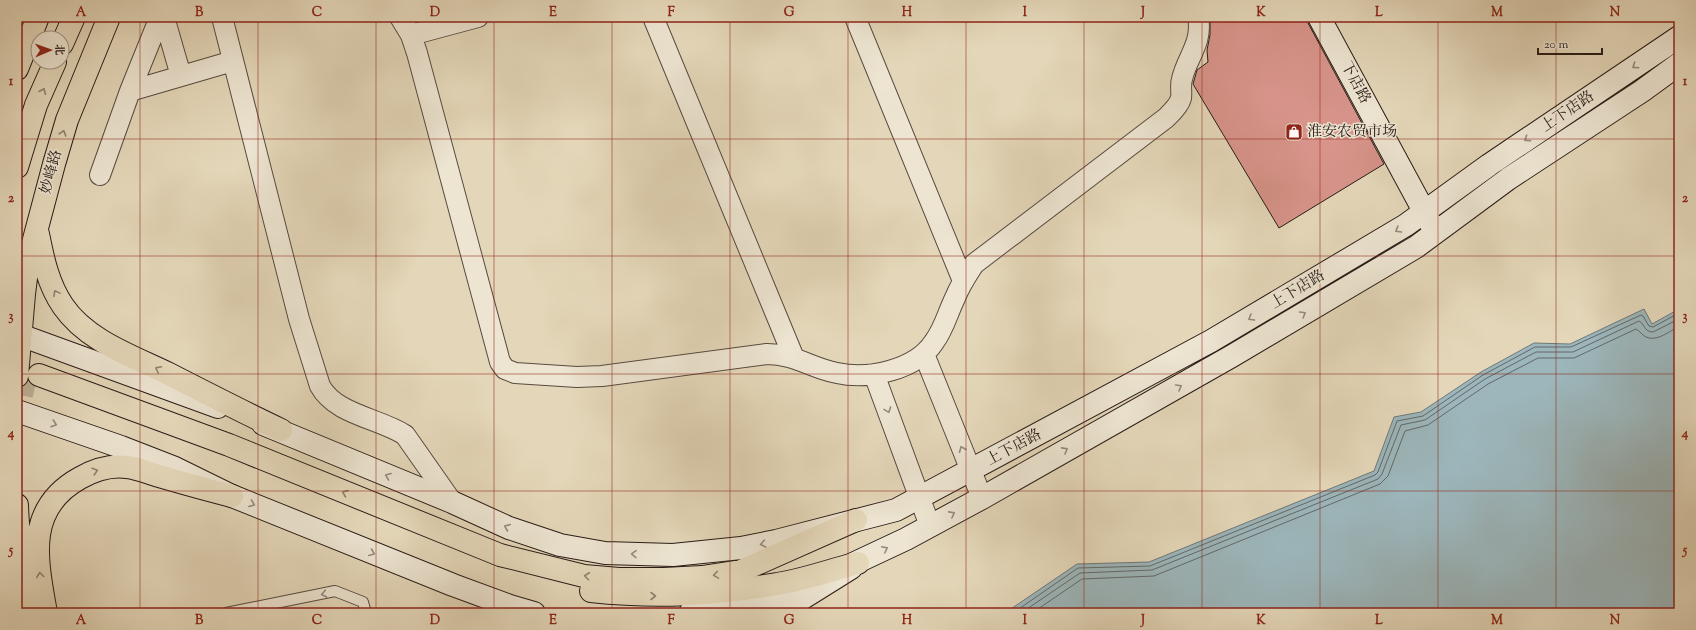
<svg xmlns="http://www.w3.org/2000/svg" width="1696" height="630" font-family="'Sorts Mill Goudy','Noto Serif SC',serif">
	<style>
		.water { fill: #9cb6bb; stroke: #6e7879 }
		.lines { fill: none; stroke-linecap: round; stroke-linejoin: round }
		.shore { stroke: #626869; stroke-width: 1 }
		.building { fill: #d8948b; stroke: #281b17 }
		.primary-tunnel { stroke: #beb199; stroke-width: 22; stroke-dasharray: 22 11; stroke-linecap: butt }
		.lane-casing { stroke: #574a40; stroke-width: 12 }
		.street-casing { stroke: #574a40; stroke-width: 22 }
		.secondary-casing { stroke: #281b17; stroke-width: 24 }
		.primary-casing { stroke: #281b17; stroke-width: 24 }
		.lane { stroke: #ede5d2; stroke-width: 10 }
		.street { stroke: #ede5d2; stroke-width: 20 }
		.secondary { stroke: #ede5d2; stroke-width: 22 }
		.primary { stroke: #e4d7b9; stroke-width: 22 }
		.oneway { stroke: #948a7e }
		.oneway2 { stroke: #8f8270 }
		.grid { fill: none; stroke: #8f2418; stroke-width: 1; stroke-opacity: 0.55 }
		.labels { text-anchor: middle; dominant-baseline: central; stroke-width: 3; stroke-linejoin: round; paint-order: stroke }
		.street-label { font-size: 15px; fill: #281b17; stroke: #ede5d2 }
		.poi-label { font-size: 15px; fill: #281b17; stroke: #ede5d2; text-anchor: start }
		.neatline { fill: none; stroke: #8f2418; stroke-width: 1.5 }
		.grid-label { font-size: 13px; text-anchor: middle; font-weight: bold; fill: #8f2418 }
	</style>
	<rect width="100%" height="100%" fill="#e4d7b9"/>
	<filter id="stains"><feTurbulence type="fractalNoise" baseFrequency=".005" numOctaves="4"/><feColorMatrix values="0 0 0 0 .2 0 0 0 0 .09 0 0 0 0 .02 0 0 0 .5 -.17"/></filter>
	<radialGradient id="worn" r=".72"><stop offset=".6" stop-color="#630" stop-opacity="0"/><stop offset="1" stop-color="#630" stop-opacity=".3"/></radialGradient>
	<path class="water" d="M1644 309 1652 324 1679 309V613H1005L1077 564 1149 562 1374 471 1394 417 1421 412 1481 372 1534 343 1570 344Z"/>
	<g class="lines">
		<path class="shore" d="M1013 613 1078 568 1150 566 1375 475 1378 472 1397 421 1423 416 1483 375 1535 347H1571L1641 315 1643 316 1649 326 1653 327 1679 313
			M1021 613 1080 573 1152 570 1378 479 1382 474 1401 425 1425 420 1485 379 1536 352H1573L1639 321C1645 324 1644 332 1653 332L1679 319
			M1032 613 1082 579 1154 576 1380 484 1388 476 1405 431 1428 425 1488 384 1538 358H1574L1636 329C1640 331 1642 335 1646 337 1657 342 1670 331 1679 326"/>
	</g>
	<path class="building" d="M1210 17H1306L1308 23 1384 164 1279 228 1193 84 1197 70 1208 62 1207 50 1210 35Z"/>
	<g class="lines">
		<path class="primary-tunnel" d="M17 383 35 387"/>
		<g class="lane-casing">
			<path id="lane" d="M226 613 335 591 363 602 366 613"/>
		</g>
		<g class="street-casing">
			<path id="street" d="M164 17 181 76
				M222 17 299 319 320 386C336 415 379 418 405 435L452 502
				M400 17 411 35 417 53 500 362 505 369 515 373 577 377 602 376 767 354C795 354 811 368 837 373 868 380 916 370 934 342 944 329 948 312 955 298 960 285 967 275 974 264L1166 118C1171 113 1179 106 1181 98 1182 92 1180 85 1182 79 1187 57 1203 43 1198 17
				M653 17 794 358
				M855 17 963 281
				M411 35 478 17
				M130 91 160 17
				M100 175 130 91 233 61
				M924 354 982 498
				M874 374 930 526"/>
		</g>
		<g class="secondary-casing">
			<path id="secondary" d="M1319 17 1432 226
				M20 335 218 407
				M17 411 121 447 175 468 232 496 453 585 510 606 534 613
				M263 424 452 502 509 528 560 545 605 553 673 555 741 548 776 541 896 510 1211 341 1406 225 1489 165 1679 37
				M840 570 906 539 982 498 1232 356 1416 247 1508 179 1642 91 1679 64
				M690 613C730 607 769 600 806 584
				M779 613 851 568"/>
		</g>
		<g class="primary-casing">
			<path id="primary" d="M62 44 74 17
				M17 69 38 17
				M17 167 36 105 55 62
				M38 234C43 259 48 284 63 306 87 341 132 356 169 374 206 393 243 412 281 430
				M39 375 229 445 500 555 584 576 619 579H664L702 577 741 571 856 520
				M17 376 24 294 28 262 54 164 67 120 109 17
				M17 505C18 541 24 577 31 613
				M591 591C656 598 713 595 777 584 804 580 831 570 858 563
				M46 613C37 561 24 509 80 478 94 470 111 465 127 467 137 468 149 473 159 476 183 483 208 490 232 496"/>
		</g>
		<use href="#lane" class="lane"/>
		<use href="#street" class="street"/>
		<use href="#secondary" class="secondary"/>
		<use href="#primary" class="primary"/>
	</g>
	<defs><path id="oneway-chevron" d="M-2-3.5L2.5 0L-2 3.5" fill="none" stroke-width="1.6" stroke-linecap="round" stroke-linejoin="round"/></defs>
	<g class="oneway">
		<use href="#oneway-chevron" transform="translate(1635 66) rotate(146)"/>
		<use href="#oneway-chevron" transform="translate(1527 139) rotate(146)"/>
		<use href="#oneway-chevron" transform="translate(1398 230) rotate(149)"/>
		<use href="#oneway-chevron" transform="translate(1303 314) rotate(-31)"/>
		<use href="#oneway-chevron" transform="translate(1251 318) rotate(150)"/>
		<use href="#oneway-chevron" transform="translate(1179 387) rotate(-30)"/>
		<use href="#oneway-chevron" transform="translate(888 410) rotate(70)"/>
		<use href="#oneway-chevron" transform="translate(54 424) rotate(19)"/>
		<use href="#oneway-chevron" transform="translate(962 449) rotate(-112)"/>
		<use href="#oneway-chevron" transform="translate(1065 450) rotate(-29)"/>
		<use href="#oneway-chevron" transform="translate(388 476) rotate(-158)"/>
		<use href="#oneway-chevron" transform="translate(252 504) rotate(22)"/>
		<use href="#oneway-chevron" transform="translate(952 514) rotate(-28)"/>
		<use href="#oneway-chevron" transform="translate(507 527) rotate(-157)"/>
		<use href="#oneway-chevron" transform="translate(763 544) rotate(169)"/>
		<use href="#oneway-chevron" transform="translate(885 549) rotate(-26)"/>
		<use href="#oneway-chevron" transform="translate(372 553) rotate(22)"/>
		<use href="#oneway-chevron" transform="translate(634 554) rotate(-179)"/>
		<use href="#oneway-chevron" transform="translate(324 594) rotate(169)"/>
	</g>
	<g class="oneway2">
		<use href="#oneway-chevron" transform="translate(43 91) rotate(-67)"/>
		<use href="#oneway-chevron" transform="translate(63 133) rotate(-73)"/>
		<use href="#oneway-chevron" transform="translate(56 293) rotate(-118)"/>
		<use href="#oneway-chevron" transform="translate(158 369) rotate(-153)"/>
		<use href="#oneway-chevron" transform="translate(95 471) rotate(-18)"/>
		<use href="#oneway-chevron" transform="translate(345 493) rotate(-158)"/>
		<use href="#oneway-chevron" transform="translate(40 575) rotate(-98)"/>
		<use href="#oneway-chevron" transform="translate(716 575) rotate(171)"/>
		<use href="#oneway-chevron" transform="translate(587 576) rotate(-173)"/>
		<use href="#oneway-chevron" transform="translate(653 596)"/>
	</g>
	<path class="grid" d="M140 17V613M258 17V613M376 17V613M494 17V613M612 17V613M730 17V613M848 17V613M966 17V613M1084 17V613M1202 17V613M1320 17V613M1438 17V613M1556 17V613M17 139H1679M17 256H1679M17 374H1679M17 491H1679"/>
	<defs>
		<g id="shop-square" transform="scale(0.9)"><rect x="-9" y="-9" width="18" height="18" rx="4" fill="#8f2418" stroke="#ede5d2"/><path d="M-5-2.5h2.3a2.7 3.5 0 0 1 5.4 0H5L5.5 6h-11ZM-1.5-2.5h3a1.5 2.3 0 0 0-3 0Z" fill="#fff"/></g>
	</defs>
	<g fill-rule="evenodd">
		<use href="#shop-square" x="1294" y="132"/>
	</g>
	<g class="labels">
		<g class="street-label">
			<text transform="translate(1355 83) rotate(62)">下店路</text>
			<text transform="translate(1568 112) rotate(-34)">上下店路</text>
			<text transform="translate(52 172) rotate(-75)">妙峰路</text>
			<text transform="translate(1298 290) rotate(-31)">上下店路</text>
			<text transform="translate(1014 448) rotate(-28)">上下店路</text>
		</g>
		<g class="poi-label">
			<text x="1307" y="132">淮安农贸市场</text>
		</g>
	</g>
	<rect width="1696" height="630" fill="none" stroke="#e4d7b9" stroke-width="44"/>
	<g transform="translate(50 50) rotate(88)"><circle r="19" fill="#ede5d2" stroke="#9e9487"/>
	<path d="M0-3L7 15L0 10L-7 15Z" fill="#8f2418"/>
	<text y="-6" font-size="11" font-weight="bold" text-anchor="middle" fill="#281b17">北</text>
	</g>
	<path d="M1538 48v6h64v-6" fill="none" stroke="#281b17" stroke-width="2"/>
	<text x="1544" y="48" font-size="12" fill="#281b17" stroke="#ede5d2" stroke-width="3" paint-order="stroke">20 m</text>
	<rect x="22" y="22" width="1652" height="586" class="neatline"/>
	<g class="grid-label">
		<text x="81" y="16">A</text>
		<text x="199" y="16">B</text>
		<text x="317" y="16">C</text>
		<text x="435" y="16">D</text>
		<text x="553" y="16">E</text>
		<text x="671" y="16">F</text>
		<text x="789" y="16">G</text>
		<text x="907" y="16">H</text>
		<text x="1025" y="16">I</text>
		<text x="1143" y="16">J</text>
		<text x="1261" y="16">K</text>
		<text x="1379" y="16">L</text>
		<text x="1497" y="16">M</text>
		<text x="1615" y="16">N</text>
		<text x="11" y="85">1</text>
		<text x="1685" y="85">1</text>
		<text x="11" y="202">2</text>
		<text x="1685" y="202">2</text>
		<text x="11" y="320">3</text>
		<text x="1685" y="320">3</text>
		<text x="11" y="437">4</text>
		<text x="1685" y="437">4</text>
		<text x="11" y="554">5</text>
		<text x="1685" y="554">5</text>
		<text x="81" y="624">A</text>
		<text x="199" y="624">B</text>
		<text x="317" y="624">C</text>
		<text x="435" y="624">D</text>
		<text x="553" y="624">E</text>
		<text x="671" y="624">F</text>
		<text x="789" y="624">G</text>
		<text x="907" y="624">H</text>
		<text x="1025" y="624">I</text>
		<text x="1143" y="624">J</text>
		<text x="1261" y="624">K</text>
		<text x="1379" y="624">L</text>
		<text x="1497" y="624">M</text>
		<text x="1615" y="624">N</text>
	</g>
	<rect width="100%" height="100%" filter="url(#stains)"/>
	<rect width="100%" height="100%" fill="url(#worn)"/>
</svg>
